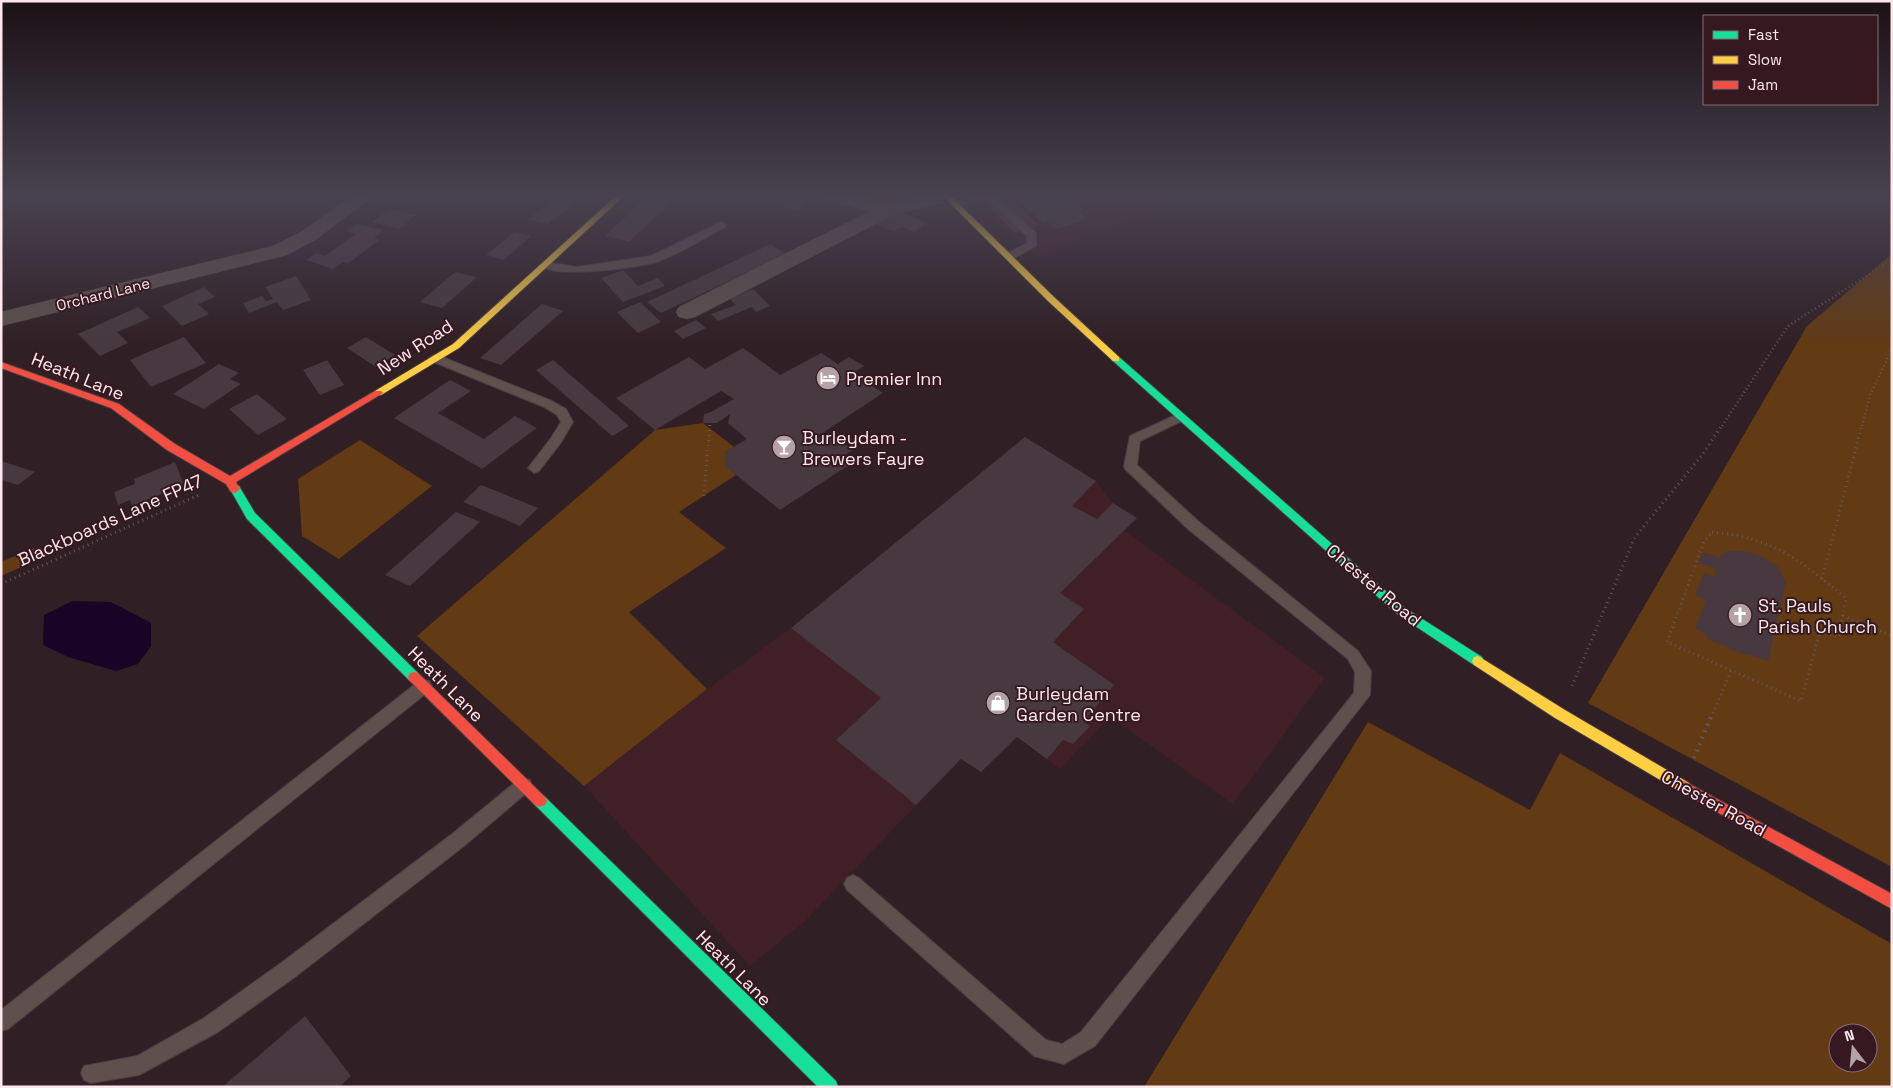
<svg xmlns="http://www.w3.org/2000/svg" width="1893" height="1088" font-family="'Space Grotesk',sans-serif">
	<style>
		.built { fill: #401f27 }
		.green { fill: #623a13; fill-rule: evenodd }
		.water { fill: #180525 }
		.building { fill: #47393f }
		.lines { fill: none; stroke-linecap: round; stroke-linejoin: round }
		.lane-casing { stroke: #4b3d41; stroke-width: 2 }
		.street-casing { stroke: #4b3d41; stroke-width: 1 }
		.fast-casing { stroke: #4b3d41; stroke-width: 2 }
		.slow-casing { stroke: #4b3d41; stroke-width: 2 }
		.jam-casing { stroke: #4b3d41; stroke-width: 2 }
		.path-far2 { stroke: #655758; stroke-width: 2.5; stroke-dasharray: 1 3; stroke-linecap: butt }
		.path-far1 { stroke: #655758; stroke-width: 3; stroke-dasharray: 1 4; stroke-linecap: butt }
		.path { stroke: #655758; stroke-width: 4; stroke-dasharray: 2 5; stroke-linecap: butt }
		.lane { fill: #5f504e; fill-rule: evenodd }
		.street { fill: #5f504e; fill-rule: evenodd }
		.fast { fill: #16e098; fill-rule: evenodd }
		.slow { fill: #ffcf43; fill-rule: evenodd }
		.jam { fill: #f24e42; fill-rule: evenodd }
		.labels { text-anchor: middle; dominant-baseline: central; stroke-width: 4; stroke-linejoin: round; paint-order: stroke }
		.far-street-label { font-size: 15px; fill: #fce8ec; stroke: #361920 }
		.street-label { font-size: 18px; fill: #fce8ec; stroke: #361920 }
		.poi-label { font-size: 18px; fill: #fce8ec; stroke: #361920; text-anchor: start }
	</style>
	<rect width="100%" height="100%" fill="#301f24"/>
	<path class="built" d="M966 195H1158L1173 205 1035 259Z
		M1025 437 1096 481 1113 503 1137 518 1124 530 1325 678 1233 804 1110 717 1060 769 1017 737 981 772 961 759 804 922 750 966 584 786 707 689 791 628Z"/>
	<path class="green" d="M852 195H909L887 204Z
		M1892 254V867L1588 703 1807 326Z
		M703 423 734 447 725 452V465L736 475 679 512 726 548 629 612 707 689 584 786 417 636 655 430Z
		M360 440 432 486 339 559 302 536 298 479Z
		M34 548 35 561 1 576V562Z
		M1368 722 1530 810 1560 753 1892 944V1087H1144ZM1838 1033H1868V1063H1838Z"/>
	<path class="water" d="M72 601 111 602 151 623V646L138 664 116 671 68 657 43 645 44 615Z"/>
	<path class="building" d="M559 195H584L548 224 528 219Z
		M649 195H679L629 242 605 236Z
		M738 195H797L810 198 796 211Z
		M1028 195H1061L1055 197 1064 204 1075 201 1084 210 1079 211 1088 219 1057 229 1047 221 1043 223 1016 199Z
		M1011 199 1039 225 1015 233 987 206Z
		M390 209 416 215 399 229 372 222Z
		M897 213H903L926 223 914 232 902 227 894 231 872 223Z
		M356 224 384 230 374 238 380 239 349 263 343 262 333 269 306 260 316 253 325 256 356 234 346 231Z
		M514 232 531 236 504 260 486 255Z
		M771 244 786 254 661 313 647 302Z
		M623 270 638 286 658 278 665 286 623 302 601 278Z
		M455 272 477 277 442 308 420 302Z
		M296 276 311 300 283 310 277 302 249 313 243 303 262 296 266 301 273 299 265 287Z
		M204 287 215 297 198 304 209 314 182 326 162 306Z
		M753 289 770 306 756 312 752 307 718 321 711 314 736 305 730 299Z
		M640 302 661 322 638 333 617 312Z
		M542 304 563 311 501 365 480 358Z
		M138 307 150 318 117 332 128 343 100 356 78 334Z
		M696 320 706 328 683 339 674 331Z
		M184 337 206 363 151 387 130 360Z
		M366 337 395 355 376 367 347 348Z
		M743 348 780 375 821 353 838 364 849 357 864 366 853 373 883 393 818 436 825 440 833 436 853 450 839 459 849 465 780 510 725 466V452L747 439 728 423 730 414 717 423H703L704 414 711 412 734 399 721 391 655 430 616 398 689 357 705 369Z
		M327 360 344 385 320 395 303 370Z
		M553 360 618 416 629 426 612 436 536 370Z
		M219 364 239 373 230 379 241 384 204 409 173 394Z
		M450 380 471 391 438 413 484 439 515 416 537 428 482 469 394 418Z
		M257 394 287 419 258 435 229 409Z
		M1025 437 1096 481 1072 506 1097 519 1113 503 1137 518 1060 593 1084 609 1053 642 1114 685 1083 722 1090 726 1073 744 1063 740 1047 759 1017 737 981 772 961 759 916 805 836 740 881 698 791 628Z
		M1 461 35 472 18 485 1 480Z
		M175 462 184 485 132 506 130 500 118 505 114 492 135 484 134 479Z
		M481 485 504 494 538 508 520 526 463 502Z
		M456 512 480 522 410 586 385 575Z
		M1727 551H1743L1761 556 1777 566 1786 582 1768 661 1748 654V656L1707 639 1708 635 1695 629 1706 600 1695 595 1704 573 1714 577 1717 569 1698 563 1703 552 1719 557Z
		M305 1016 351 1076 339 1087H222Z"/>
	<g class="lines">
		<g class="lane-casing">
			<path id="lane" d="M977 195 995 196 1036 233V246L1014 258H1006V254L1027 243V236L989 201H977L956 207 951 204Z
				M721 222 726 225 725 227C704 238 678 255 656 262 636 268 554 279 540 265L545 262 577 267 651 256Z
				M435 354 552 401 566 409 573 422 560 444 539 471 534 473 528 468 551 438 561 422 557 415 544 407 431 361 429 358Z
				M1180 413 1186 417 1184 420 1140 441 1137 465 1198 521 1358 651 1371 671 1370 695 1095 1046 1064 1064 1034 1056 847 890 844 884 847 878 853 875 859 878 1046 1040 1062 1044 1081 1032 1354 693 1355 672 1348 659 1188 529 1125 469 1124 466 1130 436Z
				M424 680 429 681 432 686 429 691 8 1029 1 1031V1010L419 681Z
				M524 778 530 780 532 785 530 790 464 846 295 977 218 1032 139 1075 91 1083 84 1080 81 1073 84 1066 137 1056 204 1018 281 963 452 834 518 780Z"/>
		</g>
		<g class="street-casing">
			<path id="street" d="M353 195H375L315 240 287 255 1 326V312L273 246 301 232Z
				M819 195H851L888 204 928 195 958 196 955 200 895 214 695 317 687 319 679 317 676 312 679 307 870 211 822 199Z"/>
		</g>
		<g class="fast-casing">
			<path id="fast" d="M1116 356 1119 357 1405 608 1482 657 1484 661 1482 665 1478 666 1474 665 1397 614 1113 361 1111 359Z
				M235 485 239 486 255 513 418 673 420 677 418 681 414 682 410 681 247 519 230 489Z
				M540 795 545 797 836 1081 838 1087H818L535 805 533 801 535 797Z"/>
		</g>
		<g class="slow-casing">
			<path id="slow" d="M617 195H625L459 348 381 395H375L373 393 375 391 453 344Z
				M942 195H950L1054 297 1119 357V361H1113L1048 301Z
				M1478 656 1565 710 1689 783 1691 787 1689 791 1684 793 1679 791 1555 718 1474 665 1472 661 1474 657Z"/>
		</g>
		<g class="jam-casing">
			<path id="jam" d="M1 362 119 404 175 444 230 476 375 391H381L383 393 236 482 240 489 235 493 231 492 226 484 167 450 111 408 1 368Z
				M414 672 418 673 545 797 547 801 545 805 540 807 535 805 410 681 408 677 410 673Z
				M1684 781 1892 894V909L1679 791 1677 787 1679 783Z"/>
		</g>
		<path class="path-far2" d="M710 426V423
			M1722 426 1788 326 1885 264 1892 257
			M1862 426 1870 395 1892 349"/>
		<path class="path-far1" d="M704 496 710 425
			M1712 532C1775 538 1799 560 1846 598L1839 637 1820 632 1801 701 1667 642 1704 542Z
			M1822 579 1862 425
			M1 584 201 494
			M1843 616 1892 636
			M1572 686 1635 537 1703 454 1722 425
			M1711 718 1731 671"/>
		<path class="path" d="M1694 758 1711 717"/>
		<use href="#lane" class="lane"/>
		<use href="#street" class="street"/>
		<use href="#fast" class="fast"/>
		<use href="#slow" class="slow"/>
		<use href="#jam" class="jam"/>
	</g>
	<linearGradient id="sky" x2="0" y2="1"><stop stop-color="#1a1114"/><stop offset="0.56" stop-color="#484250"/><stop offset="1" stop-color="#484250" stop-opacity="0"/></linearGradient>
	<rect width="1893" height="347" fill="url(#sky)"/>
	<defs>
		<g id="hotel-disc" transform="scale(1.25)"><circle r="9.5" fill="#b5a2a6" stroke="#361920"/><path d="M-6-4.5h1.5V1H6V5H4.5V3h-9V5H-6ZM-4 0a1.8 1.8 0 1 1 3.6 0ZM.5 0V-2.5h3Q6-2.5 6 0Z" fill="#fff"/></g>
		<g id="bar-disc" transform="scale(1.25)"><circle r="9.5" fill="#b5a2a6" stroke="#361920"/><path d="M-6-5H6L.8 .8V4.5H3.5V6h-7V4.5H-.8V.8Z" fill="#fff"/></g>
		<g id="church-disc" transform="scale(1.25)"><circle r="9.5" fill="#b5a2a6" stroke="#361920"/><path d="M-1.2-6h2.4v3.5h3.3v2.4h-3.3V6h-2.4V-.1h-3.3v-2.4h3.3Z" fill="#fff"/></g>
		<g id="shop-disc" transform="scale(1.25)"><circle r="9.5" fill="#b5a2a6" stroke="#361920"/><path d="M-5-2.5h2.3a2.7 3.5 0 0 1 5.4 0H5L5.5 6h-11ZM-1.5-2.5h3a1.5 2.3 0 0 0-3 0Z" fill="#fff"/></g>
	</defs>
	<g fill-rule="evenodd">
		<use href="#hotel-disc" x="828" y="378"/>
		<use href="#bar-disc" x="784" y="447"/>
		<use href="#church-disc" x="1740" y="615"/>
		<use href="#shop-disc" x="998" y="703"/>
	</g>
	<g class="labels">
		<g class="far-street-label">
			<text transform="translate(103 294) rotate(-14)">Orchard Lane</text>
		</g>
		<g class="street-label">
			<text transform="translate(415 347) rotate(-33)">New Road</text>
			<text transform="translate(78 376) rotate(22)">Heath Lane</text>
			<text transform="translate(110 520) rotate(-24)">Blackboards Lane FP47</text>
			<text transform="translate(1374 585) rotate(40)">Chester Road</text>
			<text transform="translate(446 684) rotate(45)">Heath Lane</text>
			<text transform="translate(1714 803) rotate(29)">Chester Road</text>
			<text transform="translate(734 968) rotate(45)">Heath Lane</text>
		</g>
		<g class="poi-label">
			<text x="846" y="378">Premier Inn</text>
			<text x="802" y="437">Burleydam -<tspan x="802" dy="21">Brewers Fayre</tspan></text>
			<text x="1758" y="605">St. Pauls<tspan x="1758" dy="21">Parish Church</tspan></text>
			<text x="1016" y="693">Burleydam<tspan x="1016" dy="21">Garden Centre</tspan></text>
		</g>
	</g>
	<rect width="1893" height="1088" fill="none" stroke="#fce8ec" stroke-width="5"/>
	<rect x="1703" y="15" width="175" height="90" fill="#361920" stroke="#856c72"/>
	<rect x="1713" y="31" width="25" height="8" fill="#16e098" stroke="#856c72"/>
	<text x="1748" y="40" font-size="15" fill="#fce8ec">Fast</text>
	<rect x="1713" y="56" width="25" height="8" fill="#ffcf43" stroke="#856c72"/>
	<text x="1748" y="65" font-size="15" fill="#fce8ec">Slow</text>
	<rect x="1713" y="81" width="25" height="8" fill="#f24e42" stroke="#856c72"/>
	<text x="1748" y="90" font-size="15" fill="#fce8ec">Jam</text>
	<g transform="translate(1853 1048) rotate(344)"><circle r="24" fill="#361920" stroke="#856c72"/>
	<path d="M0-4L9 19L0 12L-9 19Z" fill="#b5a2a6"/>
	<text y="-8" font-size="14" font-weight="bold" text-anchor="middle" fill="#fce8ec">N</text>
	</g>
</svg>
